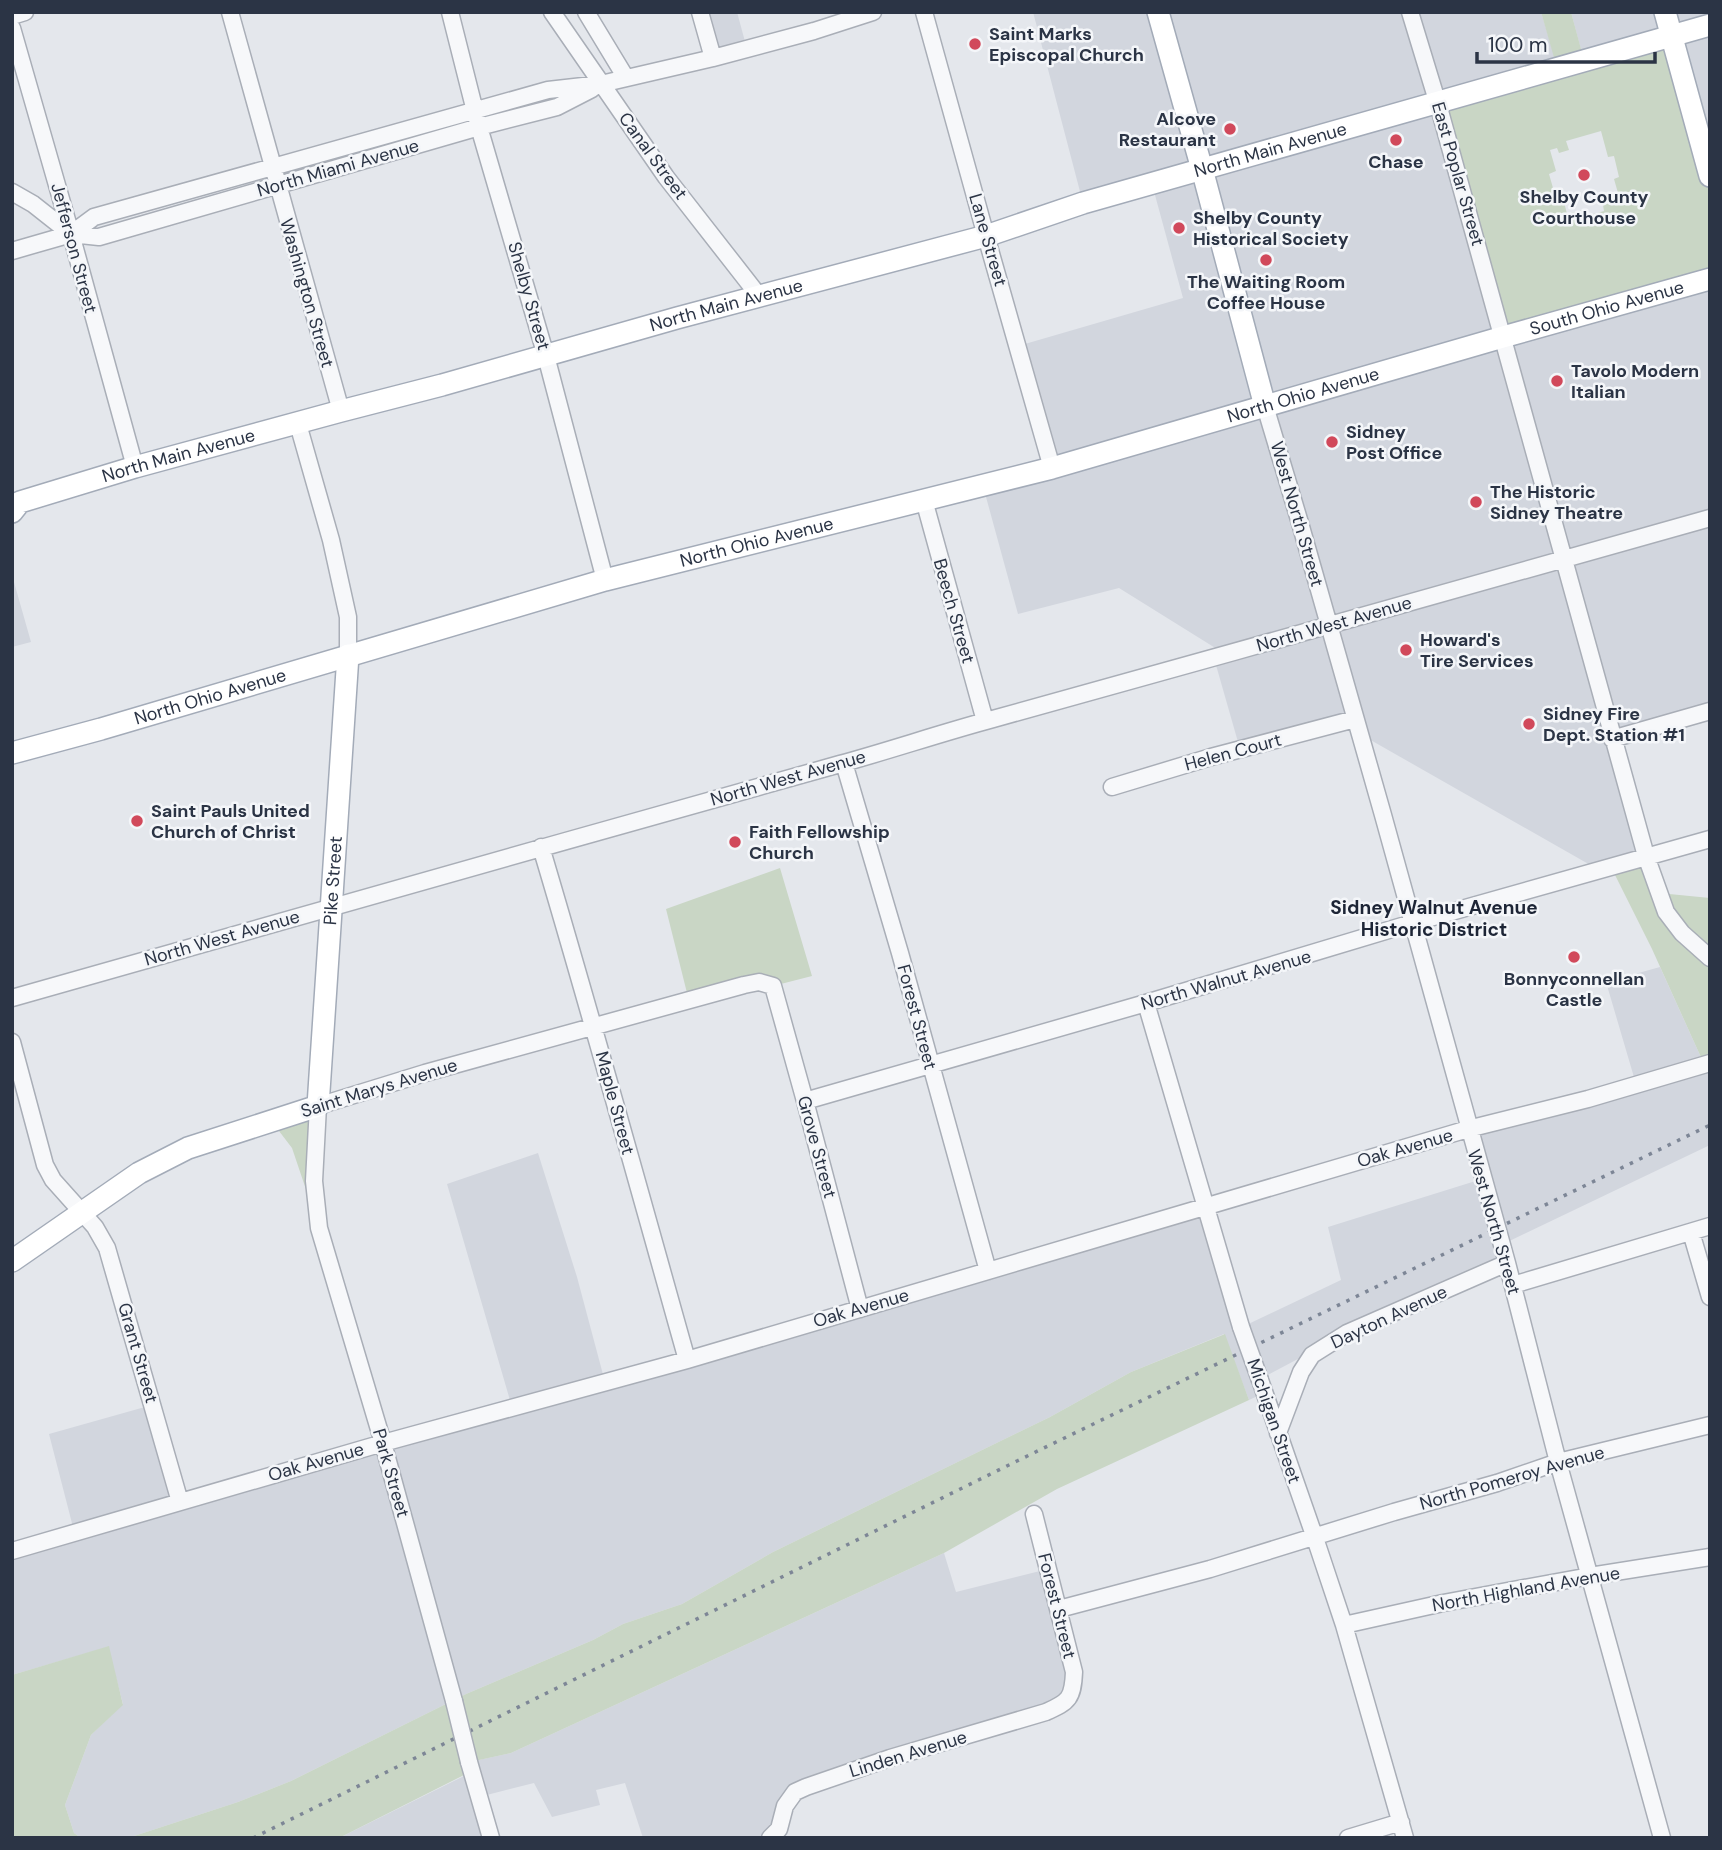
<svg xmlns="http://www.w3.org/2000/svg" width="1722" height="1850" font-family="'DM Sans',sans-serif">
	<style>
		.built { fill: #d2d6de }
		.green { fill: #c9d6c5; fill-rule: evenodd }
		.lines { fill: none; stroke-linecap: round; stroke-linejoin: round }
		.minor-casing { stroke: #a9aeb7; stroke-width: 19 }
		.major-casing { stroke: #a3abb8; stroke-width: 24 }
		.minor { stroke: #f7f8fa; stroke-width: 16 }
		.major { stroke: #fff; stroke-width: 21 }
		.rail { stroke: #7d8696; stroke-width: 3.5; stroke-dasharray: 3.5 7; stroke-linecap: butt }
		.minor-bridge-casing { stroke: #a9aeb7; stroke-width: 19; stroke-linecap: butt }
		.minor-bridge { stroke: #f7f8fa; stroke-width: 16 }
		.poi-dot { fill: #d1495b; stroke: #f4f6f9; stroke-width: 2.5 }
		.labels { text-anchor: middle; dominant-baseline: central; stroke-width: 5; stroke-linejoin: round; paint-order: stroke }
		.poi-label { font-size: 18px; font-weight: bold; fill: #2b3445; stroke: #f4f6f9; text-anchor: start }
		.street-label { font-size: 18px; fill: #2b3445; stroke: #f4f6f9 }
		.neighbourhood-label { font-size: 19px; font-weight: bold; fill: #1d2536; stroke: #f4f6f9 }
	</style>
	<rect width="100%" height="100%" fill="#e4e7ec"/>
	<path class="built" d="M700 12H737L747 49 713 58Z
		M1033 12H1541L1558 68 1503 337 1710 279V711L1613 739 1646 856 1599 870 1360 734 1355 719 1240 749 1214 658 1225 654 1119 588 1018 614 983 486 1052 468 1018 346 1183 298 1152 184 1083 203Z
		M1571 12H1710V176L1584 61Z
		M12 575 31 642 12 647Z
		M1660 967 1704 1064 1710 1063V1145L1501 1245 1507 1263 1347 1333 1260 1379 1264 1393 1249 1400 1224 1334 1131 1372 1050 1417 773 1552 682 1604 623 1624 593 1640 466 1694 291 1781 238 1802 128 1838H81L74 1833 65 1805 91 1735 123 1704 108 1647 12 1675V1551L74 1531 49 1434 152 1405 180 1501 512 1407 447 1184 538 1153 577 1277 605 1382 1205 1207 1242 1327 1341 1280 1328 1227 1482 1179 1468 1129 1636 1084 1606 982Z
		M944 1553 956 1592 1048 1569 1059 1609 1069 1697 806 1787 770 1838H643L625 1783 596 1790 600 1805 552 1817 534 1783 479 1797 491 1838H339L472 1772 469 1762 511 1753Z"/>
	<path class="green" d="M1541 12H1571L1584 60 1672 36 1710 176V279L1503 337 1438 104 1557 68ZM1601 131 1608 157 1614 156 1619 177 1614 179 1620 200 1603 205 1604 211 1586 216 1583 210 1567 214 1562 194 1555 195 1549 174 1556 171 1550 150 1557 148 1559 153 1569 150 1566 141Z
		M1646 856 1659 893 1710 898V1063L1704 1064 1652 949 1611 867Z
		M780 868 812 976 773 986 689 1001 666 909Z
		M318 1106 319 1228 292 1148 279 1131 260 1124Z
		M1225 1334 1249 1400 1057 1489 944 1553 511 1753 470 1762 472 1771 339 1838H128L238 1802 291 1781 466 1694 593 1640 623 1624 682 1604 773 1552 1050 1417 1131 1372Z
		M109 1646 123 1705 91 1735 65 1805 74 1833 81 1838H12V1675Z"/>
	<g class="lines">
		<g class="minor-casing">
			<path id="minor" d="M230 12 341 411
				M450 12 479 127 546 356 605 580
				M552 12 666 177 759 296
				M586 12 626 78
				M700 12 713 58
				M924 12 986 236 1052 468
				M1410 12 1438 104 1646 856 1666 912 1682 933 1710 958
				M12 16 25 12
				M12 28 71 234 135 467
				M12 192 33 204 71 234
				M71 234 94 217 548 90 601 84 713 58 814 31 873 12
				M12 251 71 234 99 237 479 127 557 107 592 89
				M1265 406 1300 523 1383 815 1507 1263 1558 1462 1662 1838
				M298 424 331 540 348 617V655
				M924 500 985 721
				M1612 739 1710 711
				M844 763 900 953 988 1271
				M1112 787 1211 757 1355 719
				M541 847C592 1018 639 1189 687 1360
				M12 998C288 918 564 842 840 764 891 750 941 733 993 719 1232 652 1471 587 1710 518
				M1146 1003 1241 1327
				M12 1042 45 1165 53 1180 95 1227 107 1248 180 1502
				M805 1101 1146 1003 1412 923 1710 839
				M1691 1232 1710 1297
				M1513 1285 1710 1226
				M1260 1380 1315 1538 1344 1625 1405 1838
				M1278 1433 1301 1372 1312 1355 1347 1333 1507 1263
				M12 1551 383 1443 687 1360 1468 1129 1588 1099 1710 1063
				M1059 1609 1210 1569 1394 1512 1497 1483 1558 1462 1710 1425
				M1344 1625 1443 1603 1590 1576 1710 1557
				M454 1701 383 1443 319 1228 314 1181 318 1106 425 1073 744 985 759 982 773 986 805 1101 860 1309
				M469 1762 491 1838
				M770 1838 779 1829 785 1806 795 1792 806 1787 890 1758 1046 1712C1069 1702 1073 1698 1074 1672L1034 1514
				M1348 1838 1401 1822"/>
		</g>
		<g class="major-casing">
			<g id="major">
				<path d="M1158 12 1202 169 1265 406"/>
				<path d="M1665 12 1710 176"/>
				<path id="s1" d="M12 512 20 502 135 467 341 411 442 385 677 318 986 236 1083 203 1710 25"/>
				<path id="s2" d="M12 753 101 729 605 580 1052 468 1503 337 1710 279"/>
				<path id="s3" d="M12 1261 139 1173 188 1148 318 1106 348 655"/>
			</g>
		</g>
		<use href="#minor" class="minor"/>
		<use href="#major" class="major"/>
		<path class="rail" d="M253 1838 1017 1461 1710 1125"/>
		<g class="minor-bridge-casing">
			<path id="minor-bridge" d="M1241 1327 1260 1380
				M454 1701 469 1762"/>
		</g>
		<use href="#minor-bridge" class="minor-bridge"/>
	</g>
	<g class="poi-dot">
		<circle cx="975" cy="44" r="7"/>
		<circle cx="1230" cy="129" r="7"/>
		<circle cx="1396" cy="140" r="7"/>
		<circle cx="1584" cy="175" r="7"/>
		<circle cx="1179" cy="228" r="7"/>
		<circle cx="1266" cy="260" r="7"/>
		<circle cx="1557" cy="381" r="7"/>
		<circle cx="1332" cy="442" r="7"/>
		<circle cx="1476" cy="502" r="7"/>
		<circle cx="1406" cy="650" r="7"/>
		<circle cx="1529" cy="724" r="7"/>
		<circle cx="137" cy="821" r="7"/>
		<circle cx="735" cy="842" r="7"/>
		<circle cx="1574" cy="957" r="7"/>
	</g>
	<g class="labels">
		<g class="poi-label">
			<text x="989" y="34">Saint Marks<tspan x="989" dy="21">Episcopal Church</tspan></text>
			<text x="1216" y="119" text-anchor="end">Alcove<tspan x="1216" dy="21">Restaurant</tspan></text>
			<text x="1396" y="162" text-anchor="middle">Chase</text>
			<text x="1584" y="197" text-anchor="middle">Shelby County<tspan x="1584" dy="21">Courthouse</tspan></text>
			<text x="1193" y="218">Shelby County<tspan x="1193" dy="21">Historical Society</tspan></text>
			<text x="1266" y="282" text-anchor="middle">The Waiting Room<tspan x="1266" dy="21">Coffee House</tspan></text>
			<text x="1571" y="371">Tavolo Modern<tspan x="1571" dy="21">Italian</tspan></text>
			<text x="1346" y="432">Sidney<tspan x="1346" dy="21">Post Office</tspan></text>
			<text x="1490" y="492">The Historic<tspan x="1490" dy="21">Sidney Theatre</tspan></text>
			<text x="1420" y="640">Howard's<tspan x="1420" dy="21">Tire Services</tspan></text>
			<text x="1543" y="714">Sidney Fire<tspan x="1543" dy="21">Dept. Station #1</tspan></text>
			<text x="151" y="811">Saint Pauls United<tspan x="151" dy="21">Church of Christ</tspan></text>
			<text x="749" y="832">Faith Fellowship<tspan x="749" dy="21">Church</tspan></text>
			<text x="1574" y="979" text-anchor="middle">Bonnyconnellan<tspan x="1574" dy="21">Castle</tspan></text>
		</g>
		<g class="street-label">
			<text stroke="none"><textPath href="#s1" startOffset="1312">North Main Avenue</textPath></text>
			<text transform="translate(653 156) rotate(54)">Canal Street</text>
			<text transform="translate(338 168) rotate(-16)">North Miami Avenue</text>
			<text transform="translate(1458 174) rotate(74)">East Poplar Street</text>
			<text transform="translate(988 240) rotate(74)">Lane Street</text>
			<text transform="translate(74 248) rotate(75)">Jefferson Street</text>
			<text transform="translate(307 293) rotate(74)">Washington Street</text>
			<text transform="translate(529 296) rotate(74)">Shelby Street</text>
			<text stroke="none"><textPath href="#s1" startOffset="746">North Main Avenue</textPath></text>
			<text stroke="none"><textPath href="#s2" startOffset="1656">South Ohio Avenue</textPath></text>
			<text stroke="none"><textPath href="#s2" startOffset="1340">North Ohio Avenue</textPath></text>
			<text stroke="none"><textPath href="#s1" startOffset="178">North Main Avenue</textPath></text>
			<text transform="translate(1297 514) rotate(74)">West North Street</text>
			<text stroke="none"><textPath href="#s2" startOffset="774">North Ohio Avenue</textPath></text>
			<text transform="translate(954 611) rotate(74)">Beech Street</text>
			<text transform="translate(1334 624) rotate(-16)">North West Avenue</text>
			<text stroke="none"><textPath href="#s2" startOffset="206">North Ohio Avenue</textPath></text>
			<text transform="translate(1233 752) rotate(-15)">Helen Court</text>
			<text transform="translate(788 778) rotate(-16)">North West Avenue</text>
			<text stroke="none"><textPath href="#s3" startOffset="572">Pike Street</textPath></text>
			<text transform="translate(222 938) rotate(-16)">North West Avenue</text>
			<text transform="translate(1226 980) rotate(-16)">North Walnut Avenue</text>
			<text transform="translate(917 1017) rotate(75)">Forest Street</text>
			<text transform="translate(379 1088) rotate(-17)">Saint Marys Avenue</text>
			<text transform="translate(615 1103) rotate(75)">Maple Street</text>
			<text transform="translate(817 1147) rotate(75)">Grove Street</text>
			<text transform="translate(1405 1148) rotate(-16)">Oak Avenue</text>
			<text transform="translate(1494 1222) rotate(74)">West North Street</text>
			<text transform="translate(861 1308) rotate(-16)">Oak Avenue</text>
			<text transform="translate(1389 1317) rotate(-25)">Dayton Avenue</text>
			<text transform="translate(138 1353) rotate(74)">Grant Street</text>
			<text transform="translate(1274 1421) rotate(71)">Michigan Street</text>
			<text transform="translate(316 1462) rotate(-16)">Oak Avenue</text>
			<text transform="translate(391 1473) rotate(74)">Park Street</text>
			<text transform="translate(1512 1478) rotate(-16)">North Pomeroy Avenue</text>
			<text transform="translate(1526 1589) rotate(-10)">North Highland Avenue</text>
			<text transform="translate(1057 1606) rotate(76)">Forest Street</text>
			<text transform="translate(908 1754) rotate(-17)">Linden Avenue</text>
		</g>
		<g class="neighbourhood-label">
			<text x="1434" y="907">Sidney Walnut Avenue<tspan x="1434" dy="22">Historic District</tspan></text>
		</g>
	</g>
	<rect width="1722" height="1850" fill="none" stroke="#2b3445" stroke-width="28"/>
	<path d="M1477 52v10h178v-10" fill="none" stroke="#2b3445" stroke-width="3.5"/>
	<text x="1488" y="52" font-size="21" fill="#2b3445" stroke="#f4f6f9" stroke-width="5" paint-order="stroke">100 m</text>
</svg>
